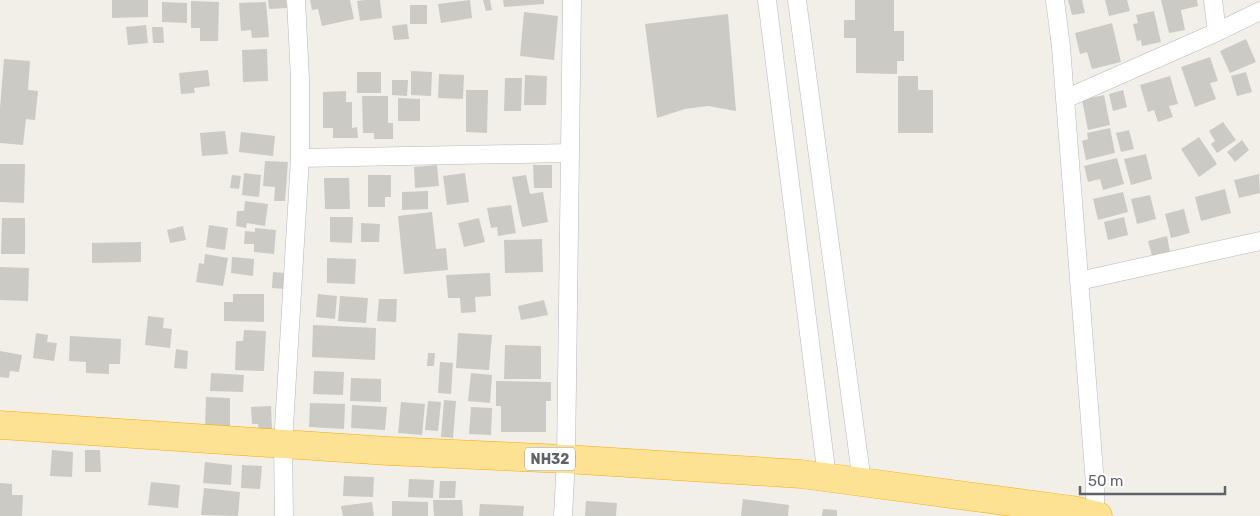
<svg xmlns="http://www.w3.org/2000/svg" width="1260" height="516" font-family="Rubik,sans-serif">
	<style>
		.building { fill: #cccac5 }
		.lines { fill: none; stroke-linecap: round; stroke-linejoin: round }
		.street-casing { stroke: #b5b8bc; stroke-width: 19 }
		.highway-casing { stroke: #f9ab00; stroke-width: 29 }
		.street { stroke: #fff; stroke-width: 18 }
		.highway { stroke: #fde293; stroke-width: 28 }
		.labels { text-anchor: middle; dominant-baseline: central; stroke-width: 4; stroke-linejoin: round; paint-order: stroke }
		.shield { fill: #fff; stroke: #8f9295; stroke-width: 1 }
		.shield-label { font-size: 14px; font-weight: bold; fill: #5f6368 }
	</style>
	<rect width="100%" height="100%" fill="#f1efe8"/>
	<path class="building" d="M112 0H148V17L112 18Z
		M268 0H286L287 8 269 9Z
		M310 0H350L354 19 322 26 318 9 312 10Z
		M365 0H380L382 18 360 21 357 1Z
		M470 0 472 18 441 23 438 4Z
		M483 0H490L492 10 486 11Z
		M503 0H544V4L504 7Z
		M855 0H894V31H904V61H897V74L856 73V38H844V20H855Z
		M1068 0H1082L1085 13 1072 15Z
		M1105 0H1127L1130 11 1109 16Z
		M1161 0H1197L1198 6 1181 10 1185 30 1169 33Z
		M191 1 219 2 218 41H200V28H191Z
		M162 2 187 3V23L162 22Z
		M266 2 269 37 252 38 251 30 241 31 239 3Z
		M410 5H427V24H410Z
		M1154 11 1161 42 1142 46 1141 40 1137 41 1133 24 1138 23 1136 15Z
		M524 12 558 16 554 60 520 56Z
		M728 14 736 111 708 106 685 109 657 118 645 24Z
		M1112 23 1121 62 1092 69 1087 52 1080 54 1075 33Z
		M407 24 409 39 394 40 392 26Z
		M146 25 148 43 128 45 126 27Z
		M152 27H163L164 43H153Z
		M1246 39 1256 62 1230 73 1220 51Z
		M267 49 268 81 243 82 242 50Z
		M1210 57 1218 81 1210 83 1216 99 1195 107 1181 67Z
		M4 59 30 61 28 90 38 91 35 120 26 119 23 145 0 143V108Z
		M208 70 210 86 194 88 195 93 181 94 179 73Z
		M411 71 432 72 431 96 411 95Z
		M357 72H381V93H357Z
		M1246 72 1252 92 1237 96 1231 76Z
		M439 74 464 75 463 99 438 98Z
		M525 75 547 76 546 105H524Z
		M898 76H918V90H933V133H898Z
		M1170 76 1178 104 1169 106 1173 117 1158 122 1154 110 1148 112 1140 85Z
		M505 78H522L521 111H504Z
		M392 80H408L407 96 392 95Z
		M466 90H488L487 133 466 132Z
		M1123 90 1127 107 1113 111 1109 94Z
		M346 91V102H352V128L357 127 358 138H333V128H323V92Z
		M1104 95 1110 125 1088 130 1082 100Z
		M362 96H388V123H393V139H374V133H363Z
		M398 98 420 99V121H398Z
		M1223 122 1236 140 1217 153 1211 144 1215 141 1209 131Z
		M1110 128 1115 153 1086 160 1082 141 1088 139 1087 133Z
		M1129 130 1134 149 1121 152 1116 133Z
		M225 131 228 154 202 156 200 133Z
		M241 132 275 136 273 156 239 152Z
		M1199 137 1217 164 1199 177 1181 149Z
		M1242 140 1249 150 1235 162 1227 152Z
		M1146 154 1152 179 1131 185 1124 159Z
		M1117 158 1124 184 1103 190 1100 179 1088 182 1084 166Z
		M265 161 288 162 285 201H274L275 187 263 186Z
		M0 164H25L24 203 0 202Z
		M437 165 439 186 415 188 414 167Z
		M533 165H552V188H534Z
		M244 173 261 175 259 197 242 195Z
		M465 173 469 202 447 205 443 176Z
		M1259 174 1260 193 1239 198 1234 180Z
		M232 175 241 176 239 189 230 188Z
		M368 175H391V197H385V207H368Z
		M526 175 530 194 543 192 548 222 522 227 512 177Z
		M324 178H349L350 209H325Z
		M1225 189 1231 213 1201 221 1195 197Z
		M428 191V209L402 210V192Z
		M1123 192 1128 212 1098 220 1093 199Z
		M1150 195 1156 219 1137 224 1131 199Z
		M245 201 268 204 265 226 247 223 246 228 236 226 237 211H244Z
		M511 205 516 233 498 236 497 227 491 228 487 208Z
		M1184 209 1190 233 1171 238 1165 214Z
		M432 212 436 249 446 248 448 270 404 274 398 216Z
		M330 217H353L352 243 330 242Z
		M1124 217 1128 235 1108 240 1104 222Z
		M2 218H25V254H1Z
		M479 218 485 242 464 247 458 223Z
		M361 223 380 224 379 242H361Z
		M209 225 228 228 225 250 206 247Z
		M183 226 186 240 170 243 167 230Z
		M255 228 276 230 274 254 254 252V244H244L245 231 255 232Z
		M1167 236 1170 252 1152 256 1148 241Z
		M542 239 543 272 505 273 504 240Z
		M141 242V262L92 263V243Z
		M205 254 228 258 223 286 196 282 199 263 204 264Z
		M232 257 254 259 253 276 231 273Z
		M327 258 356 259 355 284 327 283Z
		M0 267 29 268 28 301 0 300Z
		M273 272 285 273 284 289 272 288Z
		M490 273 491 296 475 297 476 312 461 313 460 298H448L446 275Z
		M233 294H264V322L224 321V302H233Z
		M318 294 337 296 335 319 316 317Z
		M340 296 368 298 366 323 338 321Z
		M379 299H397L396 322 377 321Z
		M544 300 548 315 521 320 518 306Z
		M148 316 164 318 163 328 172 329 170 348 145 345Z
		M313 325 376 328 375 360 312 357Z
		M244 330 266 331 264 371 235 370 236 341H243Z
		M36 333 48 335 47 342 57 343 54 361 33 358Z
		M458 333 492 335 489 370 456 368Z
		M70 336 121 339 120 364H109V374L86 373V362L69 361Z
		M505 345 541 346V379H504Z
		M176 349 188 351 187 369 174 368Z
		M0 351 22 355 19 372 10 371 9 378 0 377Z
		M428 353H435L434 366H427Z
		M440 362 453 363 451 394 438 393Z
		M314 371 344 372 343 395 313 394Z
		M211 373 244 375 243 392 210 391Z
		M471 373 492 375 490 403 468 401Z
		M351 378 381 379V402L350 401Z
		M496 381 551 382V401H546V432H501V406H496Z
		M206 397 230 398V430L205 429Z
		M444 400 456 401 453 438 441 437Z
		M428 401 441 402 438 431 425 430Z
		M401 402 425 404 422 435 398 433Z
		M310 403 345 404 344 429 309 427Z
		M352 405 387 407 385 430 351 428Z
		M271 406 272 430 259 431 258 424H252L251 407Z
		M471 407 492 408 491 435 469 434Z
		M52 450 73 452 72 477 50 476Z
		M85 450H100L101 472H85Z
		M205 462 232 465 231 485 203 483Z
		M242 465 262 466 260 489 241 488Z
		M344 476 374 477 373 497 343 496Z
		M409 479 434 480 433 498 408 497Z
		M440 481H456L455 498H439Z
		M151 482 180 485 178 508 148 505Z
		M0 483 12 484V495H23L22 516H0Z
		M204 488 240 492 238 516 201 515Z
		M743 499 789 505 788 516H741Z
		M433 500H462L463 516H434Z
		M392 501 428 502V516H392Z
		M586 501 617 503 616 516H585Z
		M372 502 374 516H343L341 506Z
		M480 504 524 506 523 516H479Z
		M823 509 837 510V516H822Z"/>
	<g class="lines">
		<g class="street-casing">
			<path id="street" d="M767 0 827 477
				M797 0 862 482
				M1055 0 1061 47 1095 484V515
				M1213 0 1217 32
				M1065 99 1217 32 1260 11
				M300 158 570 153
				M1079 281 1260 241
				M284 516 283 444 300 158V79L296 0
				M563 516 566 459 572 0"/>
		</g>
		<g class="highway-casing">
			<path id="highway" d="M0 425 388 451 566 459 801 474 1072 510 1098 516"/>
		</g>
		<use href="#street" class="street"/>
		<use href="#highway" class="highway"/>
	</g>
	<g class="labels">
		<rect class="shield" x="525" y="447.5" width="50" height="23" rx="4"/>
		<g class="shield-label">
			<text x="550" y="459">NH32</text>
		</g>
	</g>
	<path d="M1080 486v8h145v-8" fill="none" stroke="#5f6368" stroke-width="2.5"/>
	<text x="1088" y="486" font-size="15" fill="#5f6368" stroke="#ffffff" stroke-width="4" paint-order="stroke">50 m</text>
</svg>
